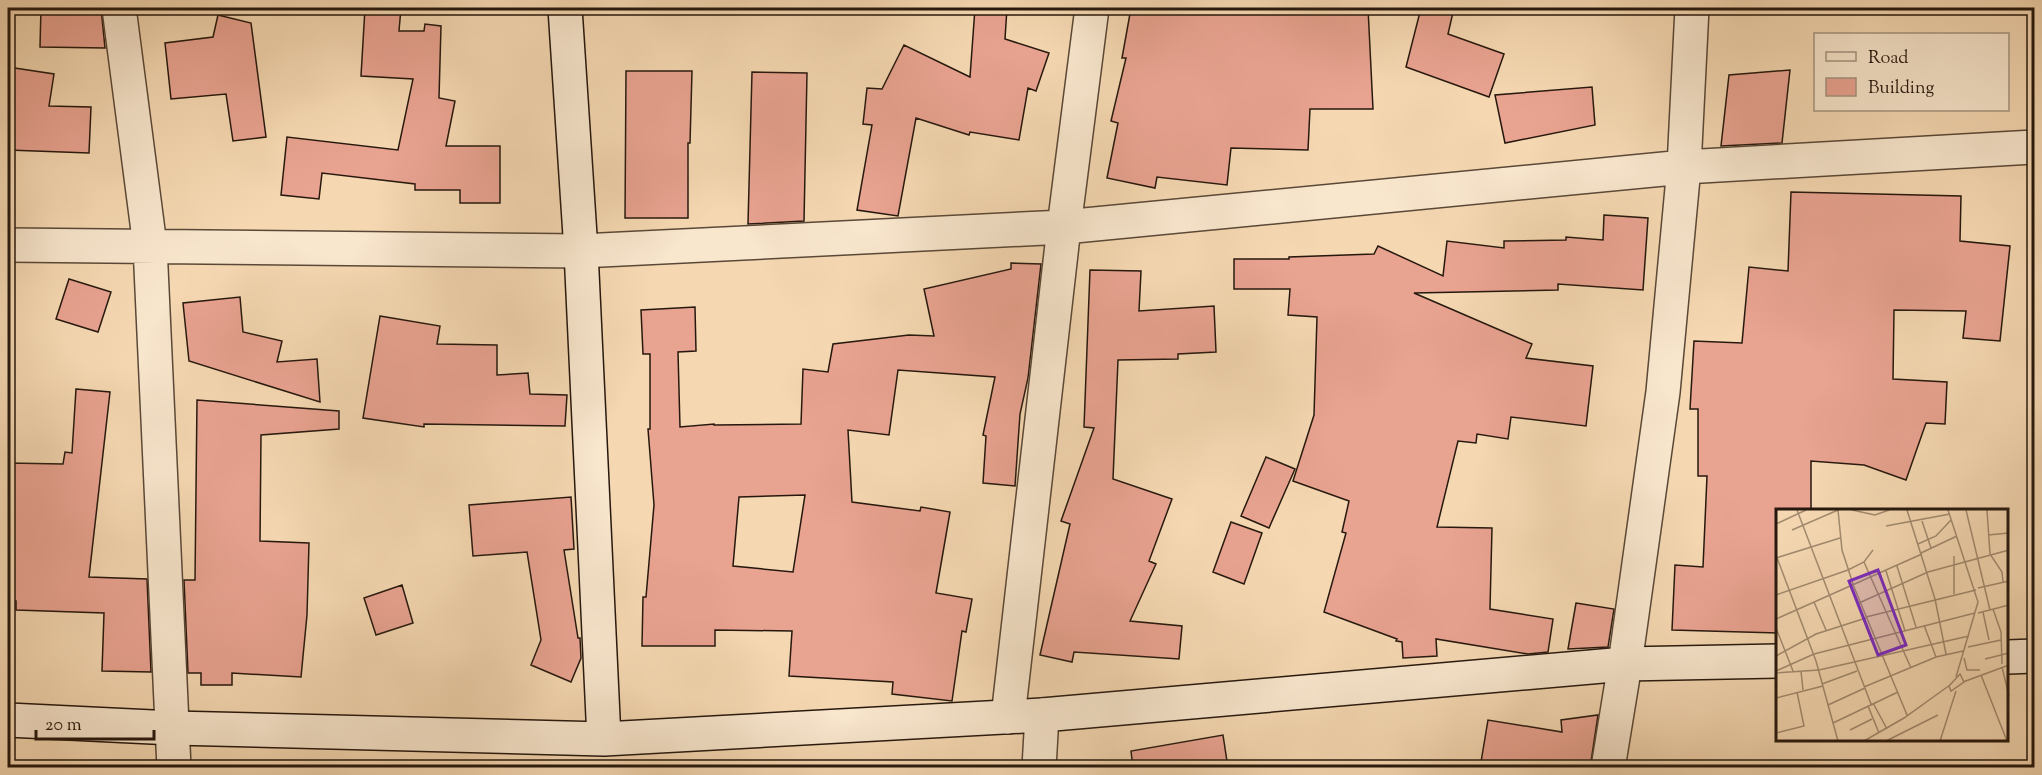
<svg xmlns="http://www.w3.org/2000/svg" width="2042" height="775" font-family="'Sorts Mill Goudy',serif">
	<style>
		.building { fill: #e9a391; stroke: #26180e; stroke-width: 1.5; fill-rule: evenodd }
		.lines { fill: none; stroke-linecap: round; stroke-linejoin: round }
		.street-casing { stroke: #5a4837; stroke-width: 36 }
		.secondary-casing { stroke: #26180e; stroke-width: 36 }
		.street { stroke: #f8e6cd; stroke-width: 33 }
		.secondary { stroke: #f8e6cd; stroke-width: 33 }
		.inset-road { fill: none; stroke: #a28b70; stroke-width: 1.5 }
		.view { fill: #7b2cbf; fill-opacity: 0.15; stroke: #7b2cbf; stroke-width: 3 }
		.inset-edge { fill: none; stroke: #26180e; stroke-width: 3 }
	</style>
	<rect width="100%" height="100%" fill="#f5d8b2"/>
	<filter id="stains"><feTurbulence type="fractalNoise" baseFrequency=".00333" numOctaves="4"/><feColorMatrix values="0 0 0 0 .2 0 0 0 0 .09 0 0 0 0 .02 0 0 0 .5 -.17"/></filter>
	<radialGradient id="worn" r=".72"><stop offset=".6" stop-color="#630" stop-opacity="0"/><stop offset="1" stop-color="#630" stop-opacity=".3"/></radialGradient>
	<path class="building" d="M41 8H101L105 48 40 47Z
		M365 8H401L399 31H424L425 24 441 26 439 98 455 101 446 146H500V203H460V190H415V184L322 173 319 199 281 195 287 137 398 150 413 79 361 76Z
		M975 8H1007L1005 39 1049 53 1036 91 1028 88 1019 140 970 132 969 135 916 118 898 216 857 210 872 125 863 124 867 88 882 89 904 45 970 77Z
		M1131 8H1368L1373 109H1310L1308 150 1231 148 1227 185 1157 177 1155 188 1107 178 1118 123 1111 121 1126 58H1122Z
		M1421 8H1454L1448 34 1504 54 1489 97 1406 67Z
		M218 15 251 23 266 137 233 141 226 94 171 99 165 43 213 37Z
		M8 67 54 74 49 106 91 107 89 153 8 150Z
		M1790 70 1782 143 1721 146 1729 75Z
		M626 71H692L690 143H688V218H625Z
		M752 72 807 73 804 221 748 224Z
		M1592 87 1595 125 1505 143 1495 95Z
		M1791 192 1961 196 1960 241 2010 246 2000 341 1963 338 1966 311 1894 310 1893 379 1947 382 1945 424 1926 423 1906 480 1864 465 1811 461V511H1778V633L1672 630 1675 565 1703 567 1707 476H1698V409H1690L1694 341 1742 343 1749 267 1788 271Z
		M1604 215 1648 218 1643 290 1558 284V290L1414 293 1532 344 1526 358 1593 366 1586 426 1511 417 1508 439 1477 434 1476 443 1458 441 1437 527 1492 528 1490 609 1553 619 1548 652 1528 654 1436 639 1437 656 1403 658 1402 642 1396 641 1397 639 1324 612 1346 533 1342 532 1349 501 1293 481 1314 415 1317 317 1288 315 1290 289H1234V259H1289V257L1374 254 1378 246 1443 276 1447 241 1504 248V241L1566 240V237L1603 240Z
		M1011 263 1041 264 1028 378 1020 414 1015 486 983 483 986 436 983 435 995 377 898 370 889 435 848 430 852 502 920 511 921 507 950 512 936 593 972 599 966 632 962 631 952 701 892 694 893 682 789 676 792 631 715 630V646H642L643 597H646L654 505 648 429H650V354H643L641 310 695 307 696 351 678 352 680 427 714 424V425L801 424 803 369 828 372 833 344 909 335 934 336 924 289 1011 269ZM805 495 793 572 733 566 739 497Z
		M1090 270 1141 271 1139 311 1214 306 1216 352 1178 354V359L1118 360 1113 479 1172 499 1149 561 1156 564 1130 621 1182 626 1179 659 1074 652 1072 662 1040 655 1070 524 1061 521 1094 428 1084 427Z
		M69 279 111 292 98 332 56 319Z
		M240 297 243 332 282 341 277 362 317 359 320 402 189 361 183 303Z
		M380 316 440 326 437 344 497 345V375L528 373 530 394 567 395 565 426 424 424V427L363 418Z
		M76 389 110 392 89 577 147 579 151 672 102 671 104 613 16 610V601H8V463L63 464 65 452 72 453Z
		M197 400 339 411V429L261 435 260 541 309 543 307 615 301 677 232 673V685H201V673H188L184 580H195Z
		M1266 457 1295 469 1269 528 1241 516Z
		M571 497 574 549 564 550 578 638H580L581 658 571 682 531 665 541 640 527 552 473 556 469 505Z
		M1231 522 1262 533 1244 584 1213 572Z
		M402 585 413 623 376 635 364 598Z
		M1576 603 1614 609 1608 647 1568 649Z
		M1598 715 1590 768H1480L1488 720 1562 732 1561 720Z
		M1223 735 1228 768H1133L1131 751Z"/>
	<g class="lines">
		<g class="street-casing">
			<path id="street" d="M119 8 150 246 174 768
				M8 245 581 251 1064 227 1684 167 2034 147
				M1008 717 1064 227 1092 8
				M1039 768 1042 715
				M1608 768 1625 664 1663 392 1684 167 1692 8"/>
		</g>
		<g class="secondary-casing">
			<path id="secondary" d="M565 8 581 251 604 739
				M2008 657 2034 656
				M8 720 173 728 604 739 1042 715 1625 664 1778 661"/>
		</g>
		<use href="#street" class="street"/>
		<use href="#secondary" class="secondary"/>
	</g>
	<g transform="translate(1776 509)">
		<rect width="232" height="232" fill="#f5d8b2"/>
		<path class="inset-road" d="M21 1 95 195M62 1 66 41 78 78 131 206M76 1 99 6 113 1M131 1 159 90 170 145M172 1 202 93 180 168M190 1 214 101M211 1 214 45 226 63 227 73M146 12 155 39M0 15 30 1M110 17 174 5M16 21 62 1M212 26 233 24M142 35 160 27 175 11M145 44 181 27M0 46 40 152 62 232M178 47V85M0 49 64 29M88 53 135 159M121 57 140 118M110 62 129 122M202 79 233 72M0 86 72 61 88 53 97 41M38 93 50 121M83 94 152 63 233 41M217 100 225 123 226 155M207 103 213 131M202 104 233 96M90 108 200 81M0 110 146 45M148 116 160 148M0 119 17 162M192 138 225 131M0 147 40 125 90 109M188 149 191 161H204M209 150 233 144M226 158 233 187M0 162 38 145 199 104M25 162 27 181M0 164 43 161 193 127M184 165 188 173 175 182 173 177ZM205 166 231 232M187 173 233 156M46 175 81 162M88 178 160 148 187 142M0 189 47 177M97 194 111 220M52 196 89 179M92 197 103 224M57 214 122 183M74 221 96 210M0 224 28 217 21 183M88 232 128 209 174 176M110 232 162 206M164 232 180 182"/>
		<path class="view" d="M102 61 130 136 102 146 73 72Z"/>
		<rect width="232" height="232" class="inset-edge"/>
	</g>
	<rect width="2042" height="775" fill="none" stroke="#f5d8b2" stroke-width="30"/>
	<rect x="9" y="9" width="2024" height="757" fill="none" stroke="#26180e" stroke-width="3"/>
	<rect x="15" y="15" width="2012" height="745" fill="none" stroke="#26180e" stroke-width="1.5"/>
	<rect x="1814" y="33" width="195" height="78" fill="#f8e6cd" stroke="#a49481" stroke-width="1.5"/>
	<rect x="1826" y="52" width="30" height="9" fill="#f8e6cd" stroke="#a49481" stroke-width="1.5"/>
	<text x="1868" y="63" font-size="18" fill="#26180e">Road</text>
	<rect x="1826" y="78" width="30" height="18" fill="#e9a391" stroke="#a49481" stroke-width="1.5"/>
	<text x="1868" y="93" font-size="18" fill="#26180e">Building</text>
	<path d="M36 730v9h118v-9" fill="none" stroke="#26180e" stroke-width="3"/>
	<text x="45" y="730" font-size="18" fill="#26180e" stroke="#f8e6cd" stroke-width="4.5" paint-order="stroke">20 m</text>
	<rect width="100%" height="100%" filter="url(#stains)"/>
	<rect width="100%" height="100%" fill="url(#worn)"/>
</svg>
